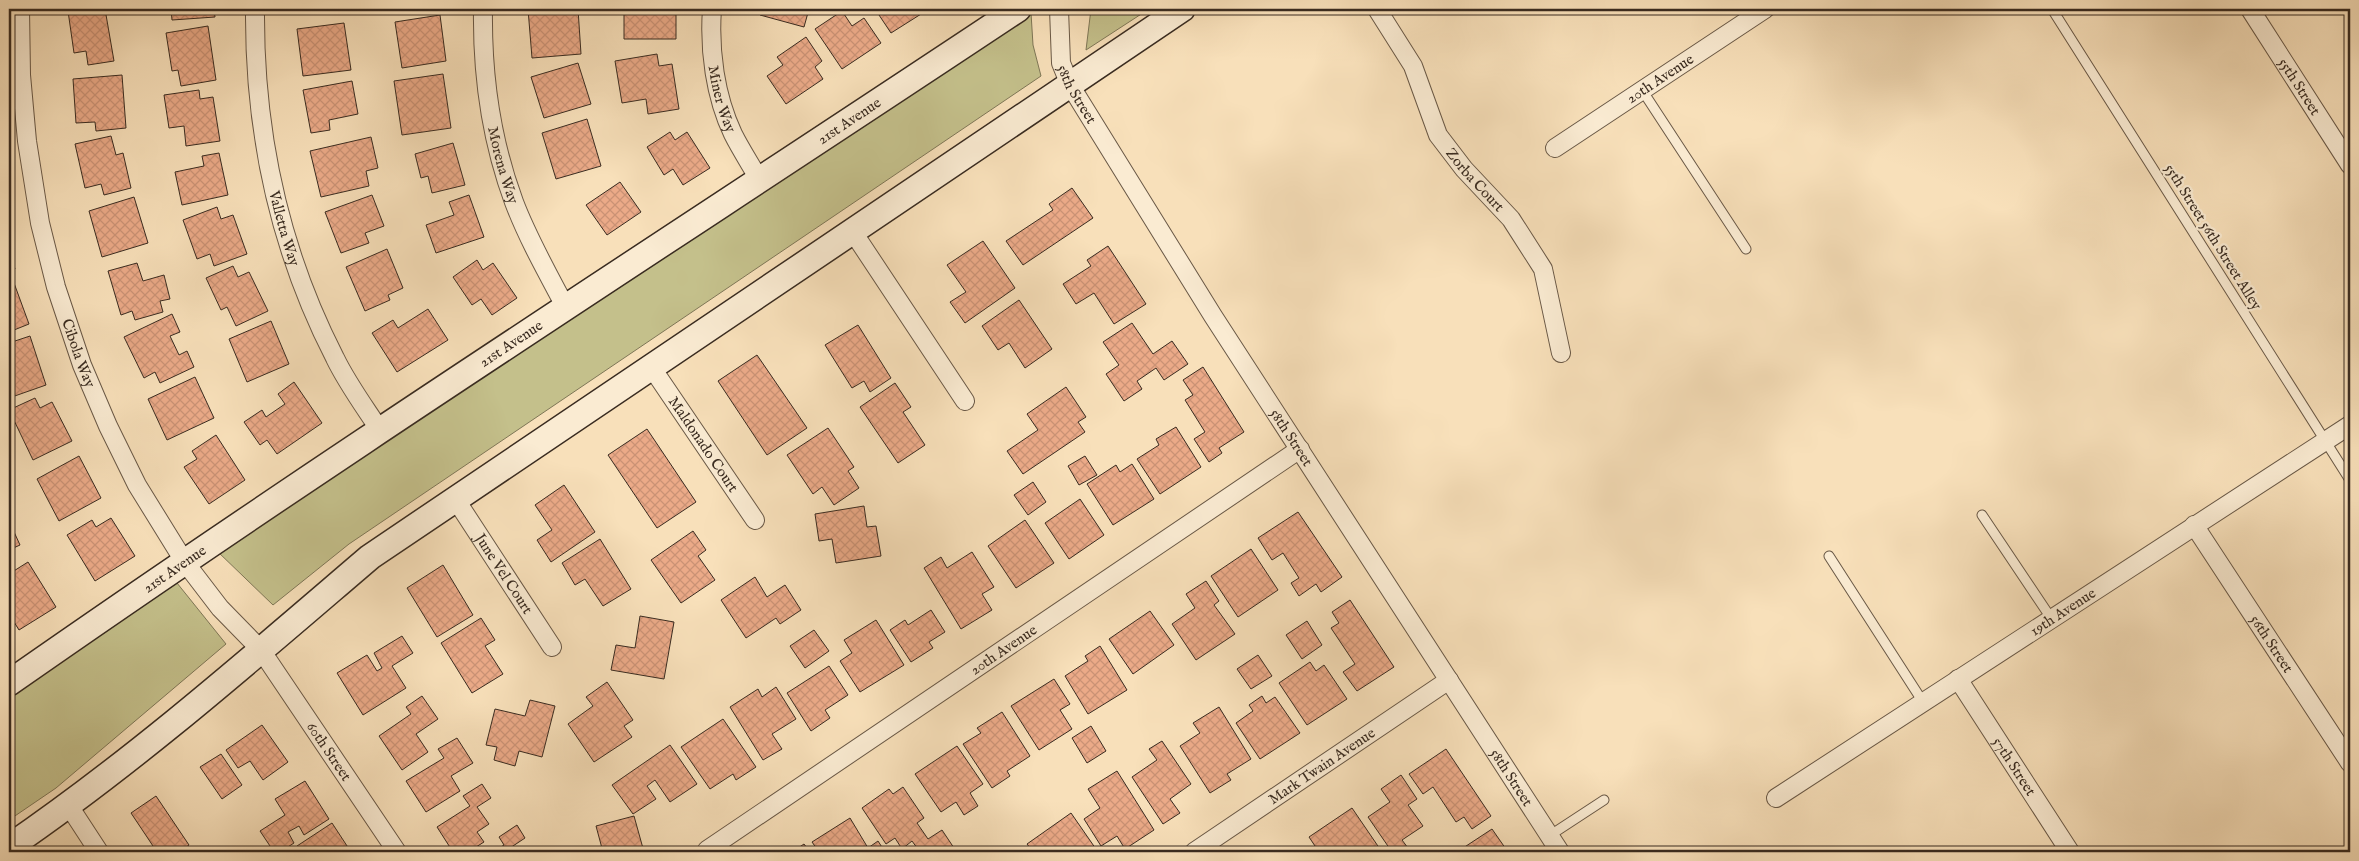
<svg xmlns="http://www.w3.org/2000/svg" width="2359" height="861" font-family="'IM FELL English',serif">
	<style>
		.green { fill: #c4c08b; stroke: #7e7656 }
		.building { fill: url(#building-cross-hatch); stroke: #392b20 }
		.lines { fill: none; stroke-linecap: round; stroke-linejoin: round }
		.lane-casing { stroke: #695846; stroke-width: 11 }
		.street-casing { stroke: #695846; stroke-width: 20 }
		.secondary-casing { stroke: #392b20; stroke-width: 28 }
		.lane { stroke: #faebd2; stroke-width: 9 }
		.street { stroke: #faebd2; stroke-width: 18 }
		.secondary { stroke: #faebd2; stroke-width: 25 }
		.labels { text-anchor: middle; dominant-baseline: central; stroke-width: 4.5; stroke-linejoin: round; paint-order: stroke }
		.street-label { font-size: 15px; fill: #392b20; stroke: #faebd2 }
	</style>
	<defs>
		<pattern id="building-cross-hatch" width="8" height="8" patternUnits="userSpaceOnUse" patternTransform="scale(1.25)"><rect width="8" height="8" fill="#ebaa88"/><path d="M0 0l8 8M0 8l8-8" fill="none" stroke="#ca9275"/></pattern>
	</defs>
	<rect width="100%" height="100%" fill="#f8e0ba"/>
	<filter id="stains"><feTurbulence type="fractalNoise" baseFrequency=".004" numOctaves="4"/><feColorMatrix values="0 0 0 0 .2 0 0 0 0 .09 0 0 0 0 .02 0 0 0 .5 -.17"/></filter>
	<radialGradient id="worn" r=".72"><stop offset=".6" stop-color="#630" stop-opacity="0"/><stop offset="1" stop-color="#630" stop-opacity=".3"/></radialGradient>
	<path class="green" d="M1091 9H1149L1086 50Z
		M1031 13 1033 45 1041 76 349 544 273 605 217 551Z
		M177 583 226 644 56 788 9 820V696Z"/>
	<path class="building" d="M84 9H105L114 61 88 65 86 51 74 53 68 11Z
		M171 9H214L215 17 172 20Z
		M301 9H350V12L301 10Z
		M528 9H578L581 54 532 58Z
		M624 9H676V39H624Z
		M762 9H809L804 27 760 15Z
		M875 9H929L891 33Z
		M842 11 852 26 864 18 881 43 842 69 815 29Z
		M440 15 446 61 402 68 395 22Z
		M344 23 351 70 303 76 297 29Z
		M208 26 216 80 181 86 178 70 172 71 166 33Z
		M806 37 822 61 815 67 823 79 786 104 767 76 783 65 777 57Z
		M657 54 659 66 672 64 679 109 648 114 646 99 622 103 615 61Z
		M578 63 591 104 544 118 531 77Z
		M443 74 451 128 402 135 394 81Z
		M122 75 126 128 96 131 95 122 76 123 73 79Z
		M352 81 358 114 329 120 330 130 311 133 303 90Z
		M199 90 200 99 213 97 220 141 186 146 184 126 169 128 164 95Z
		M587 119 601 166 556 179 542 133Z
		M670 132 675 140 687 132 710 168 683 185 673 169 664 175 647 147Z
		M111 136 116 155 123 153 131 188 104 195 101 184 85 188 75 144Z
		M371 137 378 168 366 171 369 186 321 197 310 151Z
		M453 143 465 185 432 193 428 176 421 178 415 154Z
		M219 153 228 195 182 205 175 172 204 166 202 156Z
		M620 182 641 212 607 235 586 205Z
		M1072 188 1093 218 1023 265 1006 241 1053 210 1049 204Z
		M372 195 384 226 365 233 369 243 341 253 325 212Z
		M469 195 484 237 436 253 426 225 454 215 449 202Z
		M134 197 148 243 102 257 89 211Z
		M217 207 221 219 233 215 247 254 214 266 210 254 197 259 183 220Z
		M983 241 1015 288 965 323 950 302 966 292 947 265Z
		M1108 246 1146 304 1114 324 1094 293 1076 304 1063 284 1091 266 1087 260Z
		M387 249 403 288 388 295 390 300 365 311 346 267Z
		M9 250 15 269 9 271Z
		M477 260 483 270 493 263 517 298 492 315 481 299 472 305 453 277Z
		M137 263 143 281 164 275 170 299 160 301 163 312 135 320 132 311 121 315 108 271Z
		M233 266 238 277 249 272 268 311 236 326 227 307 221 310 206 278Z
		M14 283 29 324 9 332V285Z
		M1019 300 1052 349 1025 368 1009 343 998 350 982 326Z
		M428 309 448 340 397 372 372 333 393 320 398 328Z
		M172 314 180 332 170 336 179 355 187 351 194 367 160 383 155 372 144 378 124 337Z
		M271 321 289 364 247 382 229 339Z
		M1132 323 1153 354 1172 341 1188 364 1164 380 1156 368 1137 381 1142 389 1124 401 1106 374 1119 365 1103 342Z
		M858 325 891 378 870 392 864 381 852 388 825 345Z
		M30 336 46 385 9 398V343Z
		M757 355 807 428 767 455 718 381Z
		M1203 367 1244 432 1219 448 1222 453 1209 462 1194 439 1205 432 1185 400 1193 395 1183 380Z
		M195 377 214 418 167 440 148 399Z
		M294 382 322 423 277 454 267 440 260 445 244 422 262 410 266 417 285 404 278 394Z
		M895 383 911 407 903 412 925 445 898 463 860 407Z
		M1066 387 1086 417 1078 422 1085 432 1023 474 1007 451 1038 430 1027 414Z
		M35 398 40 408 52 402 72 441 33 460 9 410Z
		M1176 427 1201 467 1160 494 1137 459 1159 445 1156 439Z
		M828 428 854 467 848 471 859 488 834 505 822 487 813 494 787 455Z
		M647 429 696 502 657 528 608 455Z
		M216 435 245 480 209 504 184 467 197 459 192 451Z
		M79 456 101 498 59 521 37 479Z
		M1085 456 1097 475 1079 485 1068 466Z
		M1132 464 1154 499 1113 525 1087 484 1116 465 1120 472Z
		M1033 482 1046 502 1028 515 1014 495Z
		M564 485 595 532 551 562 537 540 552 530 535 505Z
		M1080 499 1104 535 1069 559 1045 523Z
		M864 506 867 527 876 526 881 556 836 563 832 539 819 541 815 514Z
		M1298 512 1342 577 1321 592 1316 584 1299 596 1291 583 1299 578 1283 553 1272 560 1258 538Z
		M111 518 135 556 95 581 67 535 92 520 96 527Z
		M1025 520 1054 563 1016 588 988 546Z
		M9 521 20 545 9 550Z
		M693 531 706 550 698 556 715 580 681 603 651 560Z
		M600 539 631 589 603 606 585 579 575 585 562 563Z
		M1251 549 1278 590 1238 617 1211 576Z
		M972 552 994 587 982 594 992 610 961 629 924 568 941 557 947 568Z
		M28 562 56 607 19 630 9 614V574Z
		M443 565 473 615 437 637 407 588Z
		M755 577 767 597 785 585 801 610 780 624 776 618 746 638 721 600Z
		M1206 581 1219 601 1214 605 1235 634 1196 660 1172 624 1195 608 1186 594Z
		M1350 600 1394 667 1357 691 1343 672 1355 664 1331 628 1339 623 1332 612Z
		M931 610 945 632 929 642 933 648 911 662 890 630 905 620 908 625Z
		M1150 611 1174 645 1133 674 1109 639Z
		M640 616 674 622 664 679 611 670 616 645 635 648Z
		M481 618 495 640 485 646 503 674 472 693 441 643Z
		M876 620 904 665 860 692 840 661 852 653 844 640Z
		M1307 621 1322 645 1302 659 1286 635Z
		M814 630 829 651 805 668 790 646Z
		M402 636 413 653 392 666 406 688 363 715 337 673 367 655 377 671 382 668 374 653Z
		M1100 646 1127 690 1088 714 1065 676 1088 661 1085 656Z
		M1258 655 1272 676 1251 689 1237 669Z
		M1310 662 1316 671 1324 665 1347 699 1307 725 1279 683Z
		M829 666 848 695 825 710 830 718 811 731 787 693Z
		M1054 679 1070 704 1060 710 1072 729 1039 750 1011 706Z
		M607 682 633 720 624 726 632 737 594 762 568 724 593 706 586 697Z
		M776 687 796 719 772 734 782 749 763 760 730 707 758 689 762 697Z
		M422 696 438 719 416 734 428 752 402 770 379 736 411 714 406 707Z
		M1262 696 1266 703 1275 697 1300 733 1260 759 1236 723 1253 711 1249 705Z
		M530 700 555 706 542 757 519 751 515 766 494 760 497 747 486 745 495 709 525 716Z
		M1219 707 1251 759 1227 774 1231 780 1210 793 1180 746 1200 733 1193 723Z
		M1002 712 1030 756 1007 771 1010 776 992 788 963 744 981 733 977 728Z
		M723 719 756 767 736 780 733 774 710 789 681 747Z
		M262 725 288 762 263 780 250 761 238 768 226 750Z
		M1091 726 1106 751 1087 763 1072 738Z
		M457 738 473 763 451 776 460 791 426 812 406 781 444 758 438 749Z
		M1162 741 1191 784 1170 799 1180 813 1163 824 1132 777 1157 760 1149 749Z
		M670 745 697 784 670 802 655 780 647 786 656 799 633 814 612 785Z
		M957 746 983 784 970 793 978 806 964 815 956 802 941 812 915 774Z
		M1446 749 1491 816 1472 829 1464 817 1456 822 1433 787 1423 794 1409 774Z
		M221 754 242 785 222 799 200 767Z
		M1117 771 1154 830 1125 849 1117 836 1101 846 1084 819 1100 808 1088 789Z
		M1401 775 1417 799 1408 805 1423 826 1402 840 1411 852H1392L1368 817 1390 802 1381 789Z
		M305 781 329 819 304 835 299 826 288 832 294 843 280 852H274L260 831 285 815 275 799Z
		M482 784 491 798 477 807 489 824 477 832 484 842 468 852H453L437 827 470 806 463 796Z
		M903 787 924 818 917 823 928 839 942 830 954 848 947 852H920L912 841 902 849 895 838 886 844 862 808 889 789 893 794Z
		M156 796 189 845 179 852H157L131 813Z
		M1352 808 1382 852H1319L1309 837Z
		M1071 813 1098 852H1033L1027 844Z
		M634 816 644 852H603L596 826Z
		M850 818 868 848 878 841 885 852H819L812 842Z
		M332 823 351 852H301L297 846Z
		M517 825 525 838 510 848 513 852H493L504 845 499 837Z
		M1492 829 1508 852H1457Z
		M804 844 810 852H792Z"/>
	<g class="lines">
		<g class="lane-casing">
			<path id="lane" d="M2052 9 2350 480
				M1642 90 1746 249
				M1982 515 2051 618
				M1829 556 1923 702
				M1549 836 1604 800"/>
		</g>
		<g class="street-casing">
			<g id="street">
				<path id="s1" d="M20 9 21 75 27 141 40 223 56 287 82 365 108 426 137 485 184 561 220 608 261 650 397 852"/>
				<path id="s2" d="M255 9C254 131 279 249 335 358 347 383 364 406 379 429"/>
				<path id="s3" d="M483 9C482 75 491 140 514 202 528 239 548 274 566 308"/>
				<path id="s4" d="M712 9C709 50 715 96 733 134 741 150 751 165 760 181"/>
				<path id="s5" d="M1059 9 1061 63 1070 85 1213 316 1560 852"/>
				<path id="s6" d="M1377 9 1413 66 1438 135 1464 169 1511 219 1543 269 1561 353"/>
				<path id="s7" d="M2250 9 2350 165"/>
				<path id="s8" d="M1555 148 1765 9"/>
				<path d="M853 232 965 401"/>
				<path id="s9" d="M652 368 755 520"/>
				<path id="s10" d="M456 500 552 647"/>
				<path id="s11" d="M2194 525 2350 763"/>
				<path id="s12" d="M1958 679 2070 852"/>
				<path id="s13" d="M1776 798 2350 425"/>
				<path d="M69 806 99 852"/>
				<path id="s14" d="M708 852 707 850 1300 449"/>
				<path id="s15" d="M1194 852 1449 680"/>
			</g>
		</g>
		<g class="secondary-casing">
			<g id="secondary">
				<path id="s16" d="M9 683C341 451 681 233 1018 9"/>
				<path d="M9 847C136 760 253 657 370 557L1182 9"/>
			</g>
		</g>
		<use href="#lane" class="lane"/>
		<use href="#street" class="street"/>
		<use href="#secondary" class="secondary"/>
	</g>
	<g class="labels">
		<g class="street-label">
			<text stroke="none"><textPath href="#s8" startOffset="126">20th Avenue</textPath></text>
			<text stroke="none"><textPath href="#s7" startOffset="92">55th Street</textPath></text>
			<text stroke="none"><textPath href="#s5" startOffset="89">58th Street</textPath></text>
			<text stroke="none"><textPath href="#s4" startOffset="91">Miner Way</textPath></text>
			<text stroke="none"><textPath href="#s16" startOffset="1011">21st Avenue</textPath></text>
			<text stroke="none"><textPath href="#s3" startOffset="158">Morena Way</textPath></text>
			<text stroke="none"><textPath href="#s6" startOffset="199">Zorba Court</textPath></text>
			<text stroke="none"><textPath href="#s2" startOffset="222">Valletta Way</textPath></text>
			<text transform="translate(2213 237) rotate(58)">55th Street 56th Street Alley</text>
			<text stroke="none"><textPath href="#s16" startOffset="606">21st Avenue</textPath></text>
			<text stroke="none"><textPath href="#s1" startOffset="351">Cibola Way</textPath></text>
			<text stroke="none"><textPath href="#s5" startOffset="494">58th Street</textPath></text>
			<text stroke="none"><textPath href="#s9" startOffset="92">Maldonado Court</textPath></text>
			<text stroke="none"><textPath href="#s16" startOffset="201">21st Avenue</textPath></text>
			<text stroke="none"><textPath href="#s10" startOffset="88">June Vel Court</textPath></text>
			<text stroke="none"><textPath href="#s13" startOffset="342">19th Avenue</textPath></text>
			<text stroke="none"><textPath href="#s11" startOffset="142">56th Street</textPath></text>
			<text stroke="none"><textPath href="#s14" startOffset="360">20th Avenue</textPath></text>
			<text stroke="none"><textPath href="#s1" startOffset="825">60th Street</textPath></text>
			<text stroke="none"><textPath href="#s15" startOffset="154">Mark Twain Avenue</textPath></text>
			<text stroke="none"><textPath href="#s12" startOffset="104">57th Street</textPath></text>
			<text stroke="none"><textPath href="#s5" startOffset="899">58th Street</textPath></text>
		</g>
	</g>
	<rect width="2359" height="861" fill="none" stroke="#f8e0ba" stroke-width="30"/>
	<rect x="10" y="10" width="2339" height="841" fill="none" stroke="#392b20" stroke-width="2.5"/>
	<rect x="15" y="15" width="2329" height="831" fill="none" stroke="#392b20"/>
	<rect width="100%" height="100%" filter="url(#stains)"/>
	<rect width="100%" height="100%" fill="url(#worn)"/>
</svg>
